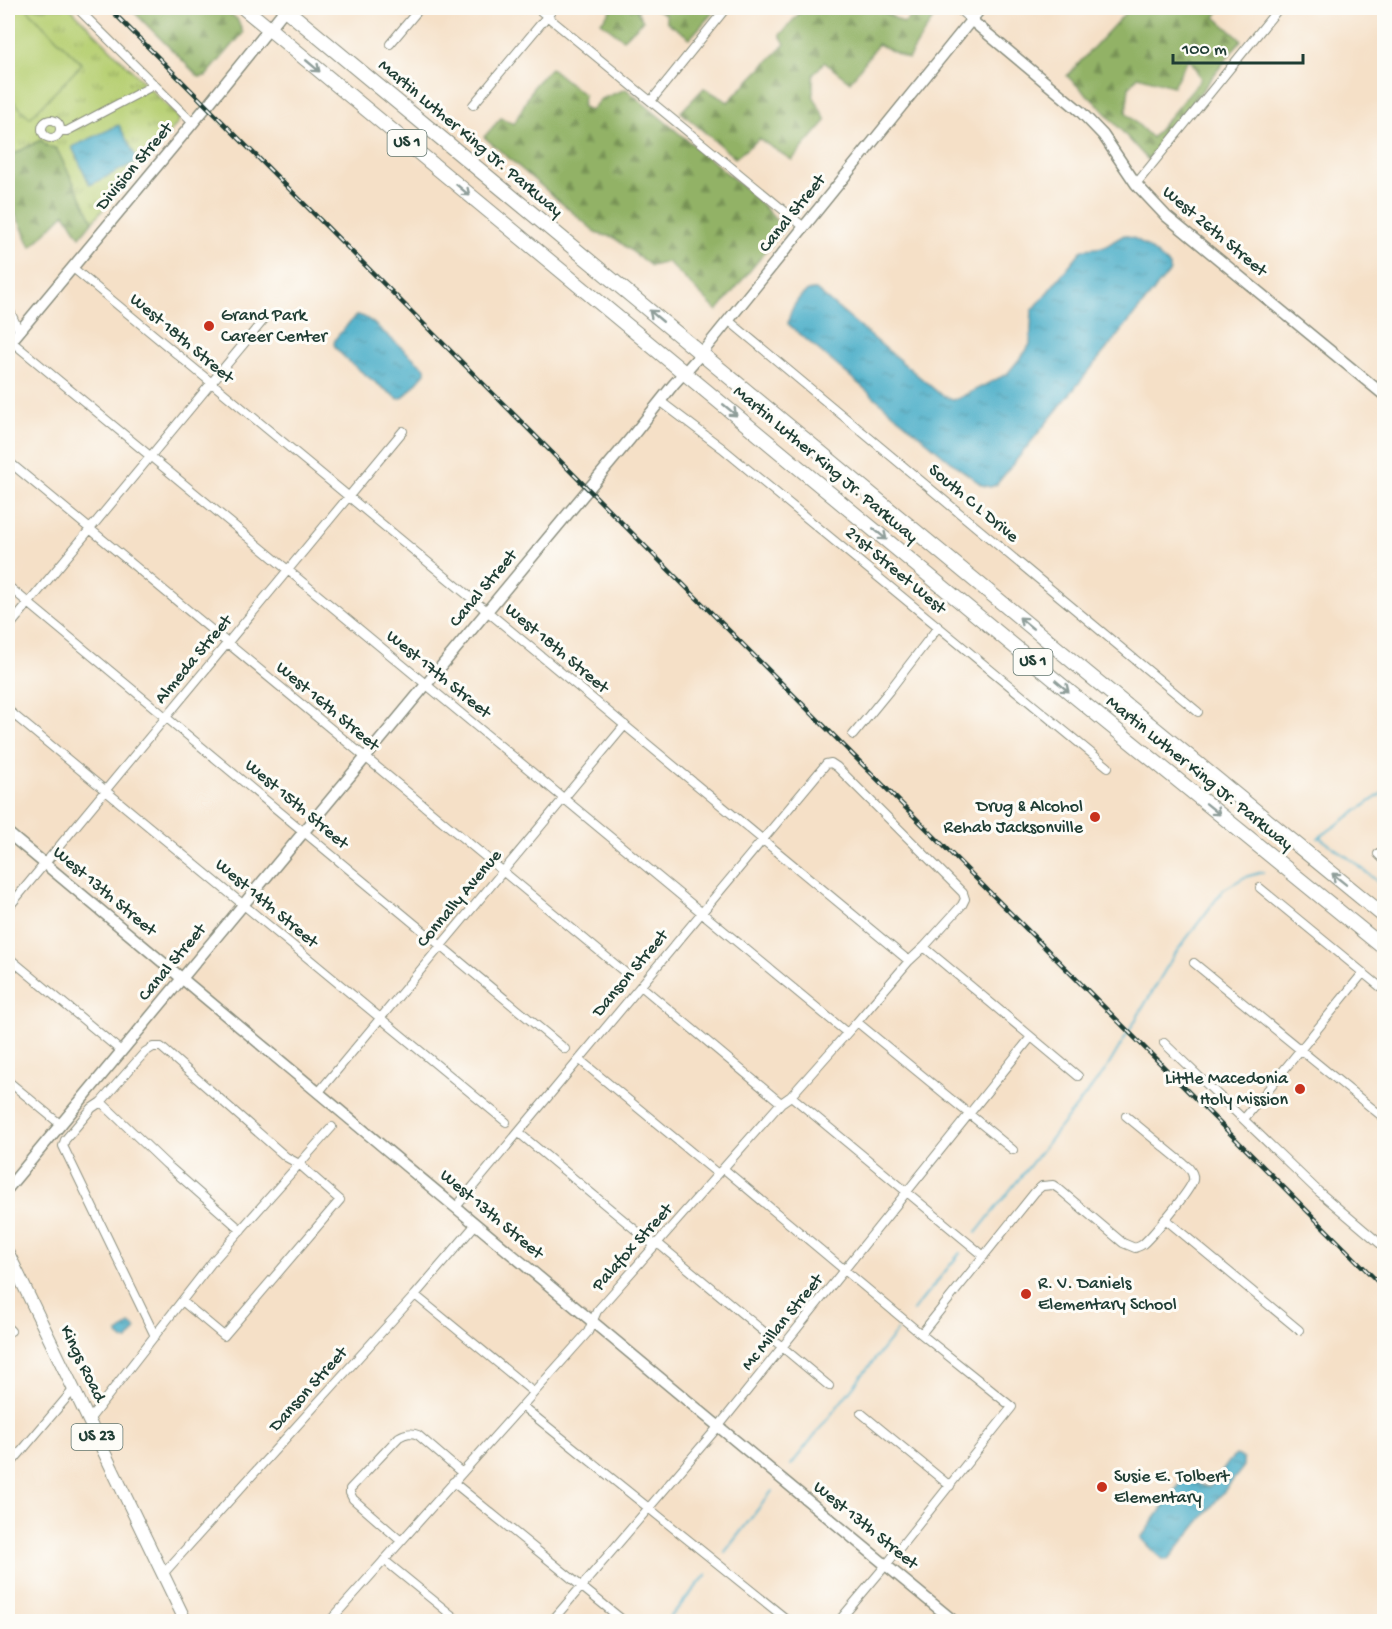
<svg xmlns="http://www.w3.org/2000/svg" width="1392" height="1629" font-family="'Gochi Hand',sans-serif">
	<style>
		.grass { fill: url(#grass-tufts); stroke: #6c8654; stroke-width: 1.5 }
		.forest { fill: url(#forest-firs); stroke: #58784d; stroke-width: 1.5; fill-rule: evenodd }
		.pitch { fill: #b8d075; stroke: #6c8654; stroke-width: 1.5 }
		.water { fill: url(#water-ripples); stroke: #34757e; stroke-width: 1.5 }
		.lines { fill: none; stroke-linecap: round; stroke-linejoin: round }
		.stream { stroke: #49adc8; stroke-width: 2 }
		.street-casing { stroke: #8a8e7e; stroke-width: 10 }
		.secondary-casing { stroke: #8a8e7e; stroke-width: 13 }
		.primary-casing { stroke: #8a8e7e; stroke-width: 14 }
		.highway-casing { stroke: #8a8e7e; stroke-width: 16 }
		.street { stroke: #fff; stroke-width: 8 }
		.secondary { stroke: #fff; stroke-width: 10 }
		.primary { stroke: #fff; stroke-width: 12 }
		.highway { stroke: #fff; stroke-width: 14 }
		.rail-casing { stroke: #1f3d34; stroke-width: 4.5 }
		.rail { stroke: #fdfcf7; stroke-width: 2; stroke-dasharray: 7; stroke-linecap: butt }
		.oneway { stroke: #8f9e9a }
		.poi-dot { fill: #c8321e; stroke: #fdfcf7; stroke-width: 2 }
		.labels { text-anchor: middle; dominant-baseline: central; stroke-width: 6; stroke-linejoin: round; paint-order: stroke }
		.shield { fill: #fdfcf7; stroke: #62766e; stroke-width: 1.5 }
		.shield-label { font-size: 16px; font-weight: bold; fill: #1f3d34 }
		.street-label { font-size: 18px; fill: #1f3d34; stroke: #fdfcf7 }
		.poi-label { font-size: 18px; fill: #1f3d34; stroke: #fdfcf7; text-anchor: start }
	</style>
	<defs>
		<pattern id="grass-tufts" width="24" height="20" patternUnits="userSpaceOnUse" patternTransform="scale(1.5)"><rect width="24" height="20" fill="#b8d075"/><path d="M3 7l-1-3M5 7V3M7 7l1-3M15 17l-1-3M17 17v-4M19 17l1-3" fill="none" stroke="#95aa61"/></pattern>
		<pattern id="forest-firs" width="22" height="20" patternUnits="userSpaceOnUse" patternTransform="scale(1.5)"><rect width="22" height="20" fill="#92b266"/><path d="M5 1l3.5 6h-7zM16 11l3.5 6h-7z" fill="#779255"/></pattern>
		<pattern id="water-ripples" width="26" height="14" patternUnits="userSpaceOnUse" patternTransform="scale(1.5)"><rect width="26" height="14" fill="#49adc8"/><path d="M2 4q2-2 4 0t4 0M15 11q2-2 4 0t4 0" fill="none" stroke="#3c8ea3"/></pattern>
	</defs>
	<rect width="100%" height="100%" fill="#fdfcf7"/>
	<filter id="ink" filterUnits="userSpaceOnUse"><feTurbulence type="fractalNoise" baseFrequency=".0167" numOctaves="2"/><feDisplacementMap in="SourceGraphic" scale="12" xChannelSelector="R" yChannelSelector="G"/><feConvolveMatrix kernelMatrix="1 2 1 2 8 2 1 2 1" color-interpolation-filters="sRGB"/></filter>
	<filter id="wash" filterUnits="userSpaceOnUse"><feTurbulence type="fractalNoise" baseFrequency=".008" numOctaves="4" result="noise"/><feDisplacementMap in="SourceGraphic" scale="24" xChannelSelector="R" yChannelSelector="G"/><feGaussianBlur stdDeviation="1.35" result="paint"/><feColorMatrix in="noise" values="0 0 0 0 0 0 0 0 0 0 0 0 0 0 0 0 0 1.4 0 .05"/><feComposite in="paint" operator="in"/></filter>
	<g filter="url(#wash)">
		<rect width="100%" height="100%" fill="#f5e0c7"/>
		<path class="grass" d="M8 8H70L179 118 178 123 93 221 56 148 48 147 41 140 8 157Z"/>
		<path class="forest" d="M130 8H222L237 19 243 33 206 76 199 77Z
			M613 8H640L637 11 643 21 623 39 601 22Z
			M654 8H717L690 38 667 22 665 14Z
			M804 8H876L904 23 921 8H931L937 12 908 59 878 44 850 82 824 62 813 75V95L826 121 792 160 759 139 735 158 681 112 704 88 728 102 785 44 780 35Z
			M1130 8H1221L1215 17 1241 40 1148 160 1100 107 1067 76ZM1189 57 1201 79 1152 138 1126 113 1129 87 1138 76 1173 86Z
			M551 68 584 95 582 106 590 111 601 99 626 89 754 196 784 229 717 311 668 262 651 266 613 237 598 234 484 137 501 118 514 124 535 84Z
			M41 140 48 147 56 148 93 221 80 237 65 213 31 247 8 198V157Z"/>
		<path class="pitch" d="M8 8H26L82 64 30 118 8 96Z"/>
		<path class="water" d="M119 125 138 161 90 185 72 147Z
			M1124 235C1141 238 1157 255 1170 266V271L996 485 990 487 982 485 951 462 788 324C789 311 801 288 816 290L940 394 952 400 957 399 1007 374 1026 351 1030 344 1032 311 1081 251 1085 249 1104 247Z
			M358 315 364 317 372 322 425 368V373L404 397 399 399C388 392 335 354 334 344 334 338 341 332 345 328 349 323 352 318 358 315Z
			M130 1324 134 1327 136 1329 128 1340H124L118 1335V1333Z
			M1236 1455C1245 1457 1244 1462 1242 1469L1173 1554C1171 1557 1168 1560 1164 1560 1159 1558 1144 1542 1141 1538L1163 1507 1164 1505 1166 1504 1183 1479C1192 1478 1199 1486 1209 1487 1221 1479 1224 1463 1236 1455Z"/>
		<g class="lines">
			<path class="stream" d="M1319 837 1354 862 1384 887
				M1318 838 1384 792
				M976 1233 1107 1068 1174 955 1224 889 1245 877 1263 872
				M913 1311 960 1253
				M791 1465 898 1330
				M725 1552 772 1491
				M666 1622 707 1574"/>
		</g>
	</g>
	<g filter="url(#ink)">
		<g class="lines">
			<g class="street-casing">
				<path id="street" d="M77 8 193 123
					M537 8 804 227
					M957 8 971 20
					M390 44 420 8
					M651 101 726 8
					M473 105 554 8
					M42 129a9 9 0 1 1 18 0a9 9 0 1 1-18 0Z
					M60 131H67L154 85
					M1136 184 1279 8
					M73 268 909 961
					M8 307 19 331
					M728 320 1198 712
					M11 341 846 1032
					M660 401 722 448 1108 767
					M8 461 628 975
					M8 586 565 1049
					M8 628 266 317
					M8 710 506 1122
					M853 735 889 691 938 627
					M1378 854 1384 860
					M1260 888 1384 990
					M8 908 403 431
					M924 947 1078 1076
					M8 957 121 1051
					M1194 963 1384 1118
					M641 986 781 1103
					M857 1022 1013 1150
					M1164 1043 1318 1191 1384 1247
					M580 1060 718 1174
					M8 1081 60 1124
					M318 1093 625 725
					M791 1096 984 1256
					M101 1102 92 1108 65 1140 63 1146 155 1336
					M1244 1119 1363 973
					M519 1133 650 1242 661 1246 829 1386
					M724 1169 921 1334 1012 1407 886 1565 838 1622
					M1165 1219 1299 1330
					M415 1295 533 1392
					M182 1301 224 1336 340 1200 299 1164 286 1157 161 1047H153L145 1052 101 1102 166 1164 241 1230
					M8 1328 11 1331
					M921 1334 1035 1192 1042 1186 1053 1185 1059 1189 1123 1243 1135 1248C1139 1246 1139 1247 1143 1244 1152 1236 1191 1190 1193 1180 1194 1174 1191 1171 1188 1167L1126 1116
					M522 1406 790 1622
					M861 1413 950 1486
					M89 1420 213 1261 332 1127
					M8 1467 74 1389
					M453 1482 625 1622
					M401 1541 353 1499 350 1493V1489L399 1437C406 1433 411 1432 418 1435L462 1473
					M384 1560 460 1622
					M163 1574 415 1295 476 1224
					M329 1622 588 1332 597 1311 781 1103 791 1096 857 1022 909 961 924 947 962 905 965 899 963 893 837 767 831 763 826 764 456 1207
					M551 1622 718 1427 1031 1037"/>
			</g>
			<g class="secondary-casing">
				<path id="secondary" d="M971 20 1080 111 1103 135 1136 184 1166 216 1384 395
					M8 345 207 106 286 8
					M8 833C323 1096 637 1361 955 1622
					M8 1188 630 439 673 385 701 354 981 8"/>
			</g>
			<g class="primary-casing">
				<path id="primary" d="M8 1253 186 1622"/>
			</g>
			<g class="highway-casing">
				<path id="highway" d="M244 8 1072 694 1384 948
					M284 8 1088 674 1384 916"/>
			</g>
			<use href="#street" class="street"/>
			<use href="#secondary" class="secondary"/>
			<use href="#primary" class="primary"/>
			<use href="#highway" class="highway"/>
			<g class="rail-casing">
				<path id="rail" d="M109 8 1384 1288"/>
			</g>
			<use href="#rail" class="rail"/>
		</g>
		<defs><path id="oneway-shaft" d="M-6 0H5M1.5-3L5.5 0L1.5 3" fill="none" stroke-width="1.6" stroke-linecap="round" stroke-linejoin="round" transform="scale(1.5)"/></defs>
		<g class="oneway">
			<use href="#oneway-shaft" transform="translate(313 66) rotate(40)"/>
			<use href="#oneway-shaft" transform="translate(463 190) rotate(40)"/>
			<use href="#oneway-shaft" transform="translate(656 316) rotate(-140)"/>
			<use href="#oneway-shaft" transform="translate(730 410) rotate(40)"/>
			<use href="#oneway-shaft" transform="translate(880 534) rotate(40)"/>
			<use href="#oneway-shaft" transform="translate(1026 623) rotate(-140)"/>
			<use href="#oneway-shaft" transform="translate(1062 686) rotate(40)"/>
			<use href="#oneway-shaft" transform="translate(1213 809) rotate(39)"/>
			<use href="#oneway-shaft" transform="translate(1339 879) rotate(-141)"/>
		</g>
	</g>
	<g class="poi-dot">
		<circle cx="209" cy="326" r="6"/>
		<circle cx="1095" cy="817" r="6"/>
		<circle cx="1300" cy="1089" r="6"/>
		<circle cx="1026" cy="1294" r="6"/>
		<circle cx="1102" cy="1487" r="6"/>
	</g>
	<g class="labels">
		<g class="shield">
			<rect x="387.5" y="130" width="39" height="26" rx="4.5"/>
			<rect x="1013.5" y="649" width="39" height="26" rx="4.5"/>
			<rect x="71.5" y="1424" width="51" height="26" rx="4.5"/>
		</g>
		<g class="shield-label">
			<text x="407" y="143">US 1</text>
			<text x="1033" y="662">US 1</text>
			<text x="97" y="1437">US 23</text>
		</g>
		<g class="street-label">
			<text transform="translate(470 139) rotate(40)">Martin Luther King Jr. Parkway</text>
			<text transform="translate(135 167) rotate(-50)">Division Street</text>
			<text transform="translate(793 214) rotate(-51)">Canal Street</text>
			<text transform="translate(1214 232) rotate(40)">West 26th Street</text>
			<text transform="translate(181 339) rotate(40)">West 18th Street</text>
			<text transform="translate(825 465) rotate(40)">Martin Luther King Jr. Parkway</text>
			<text transform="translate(973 504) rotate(40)">South C L Drive</text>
			<text transform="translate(895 571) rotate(40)">21st Street West</text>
			<text transform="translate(484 589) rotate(-50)">Canal Street</text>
			<text transform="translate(556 649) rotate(40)">West 18th Street</text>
			<text transform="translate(194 660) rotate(-50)">Almeda Street</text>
			<text transform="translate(438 675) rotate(39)">West 17th Street</text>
			<text transform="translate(327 707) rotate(40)">West 16th Street</text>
			<text transform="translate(1199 774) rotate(39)">Martin Luther King Jr. Parkway</text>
			<text transform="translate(296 805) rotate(40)">West 15th Street</text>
			<text transform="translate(104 892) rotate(40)">West 13th Street</text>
			<text transform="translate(460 899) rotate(-50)">Connally Avenue</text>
			<text transform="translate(266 904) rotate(40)">West 14th Street</text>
			<text transform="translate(173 963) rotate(-50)">Canal Street</text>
			<text transform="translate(631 974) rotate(-50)">Danson Street</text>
			<text transform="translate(491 1215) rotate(40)">West 13th Street</text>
			<text transform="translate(633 1248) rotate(-48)">Palafox Street</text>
			<text transform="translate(783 1323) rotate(-51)">Mc Millan Street</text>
			<text transform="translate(82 1364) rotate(64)">Kings Road</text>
			<text transform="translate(309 1390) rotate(-48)">Danson Street</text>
			<text transform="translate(865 1526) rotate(39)">West 13th Street</text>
		</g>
		<g class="poi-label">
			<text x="221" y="316">Grand Park<tspan x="221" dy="21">Career Center</tspan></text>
			<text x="1083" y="807" text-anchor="end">Drug &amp; Alcohol<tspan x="1083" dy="21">Rehab Jacksonville</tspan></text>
			<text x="1288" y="1079" text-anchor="end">Little Macedonia<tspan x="1288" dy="21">Holy Mission</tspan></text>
			<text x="1038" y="1284">R. V. Daniels<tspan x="1038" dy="21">Elementary School</tspan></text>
			<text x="1114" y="1477">Susie E. Tolbert<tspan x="1114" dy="21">Elementary</tspan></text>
		</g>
	</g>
	<rect width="1392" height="1629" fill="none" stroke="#fdfcf7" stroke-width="30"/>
	<path d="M1173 54v9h130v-9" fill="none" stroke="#1f3d34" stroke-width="3"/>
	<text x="1182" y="54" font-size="18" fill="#1f3d34" stroke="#fdfcf7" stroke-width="4.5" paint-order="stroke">100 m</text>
</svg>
